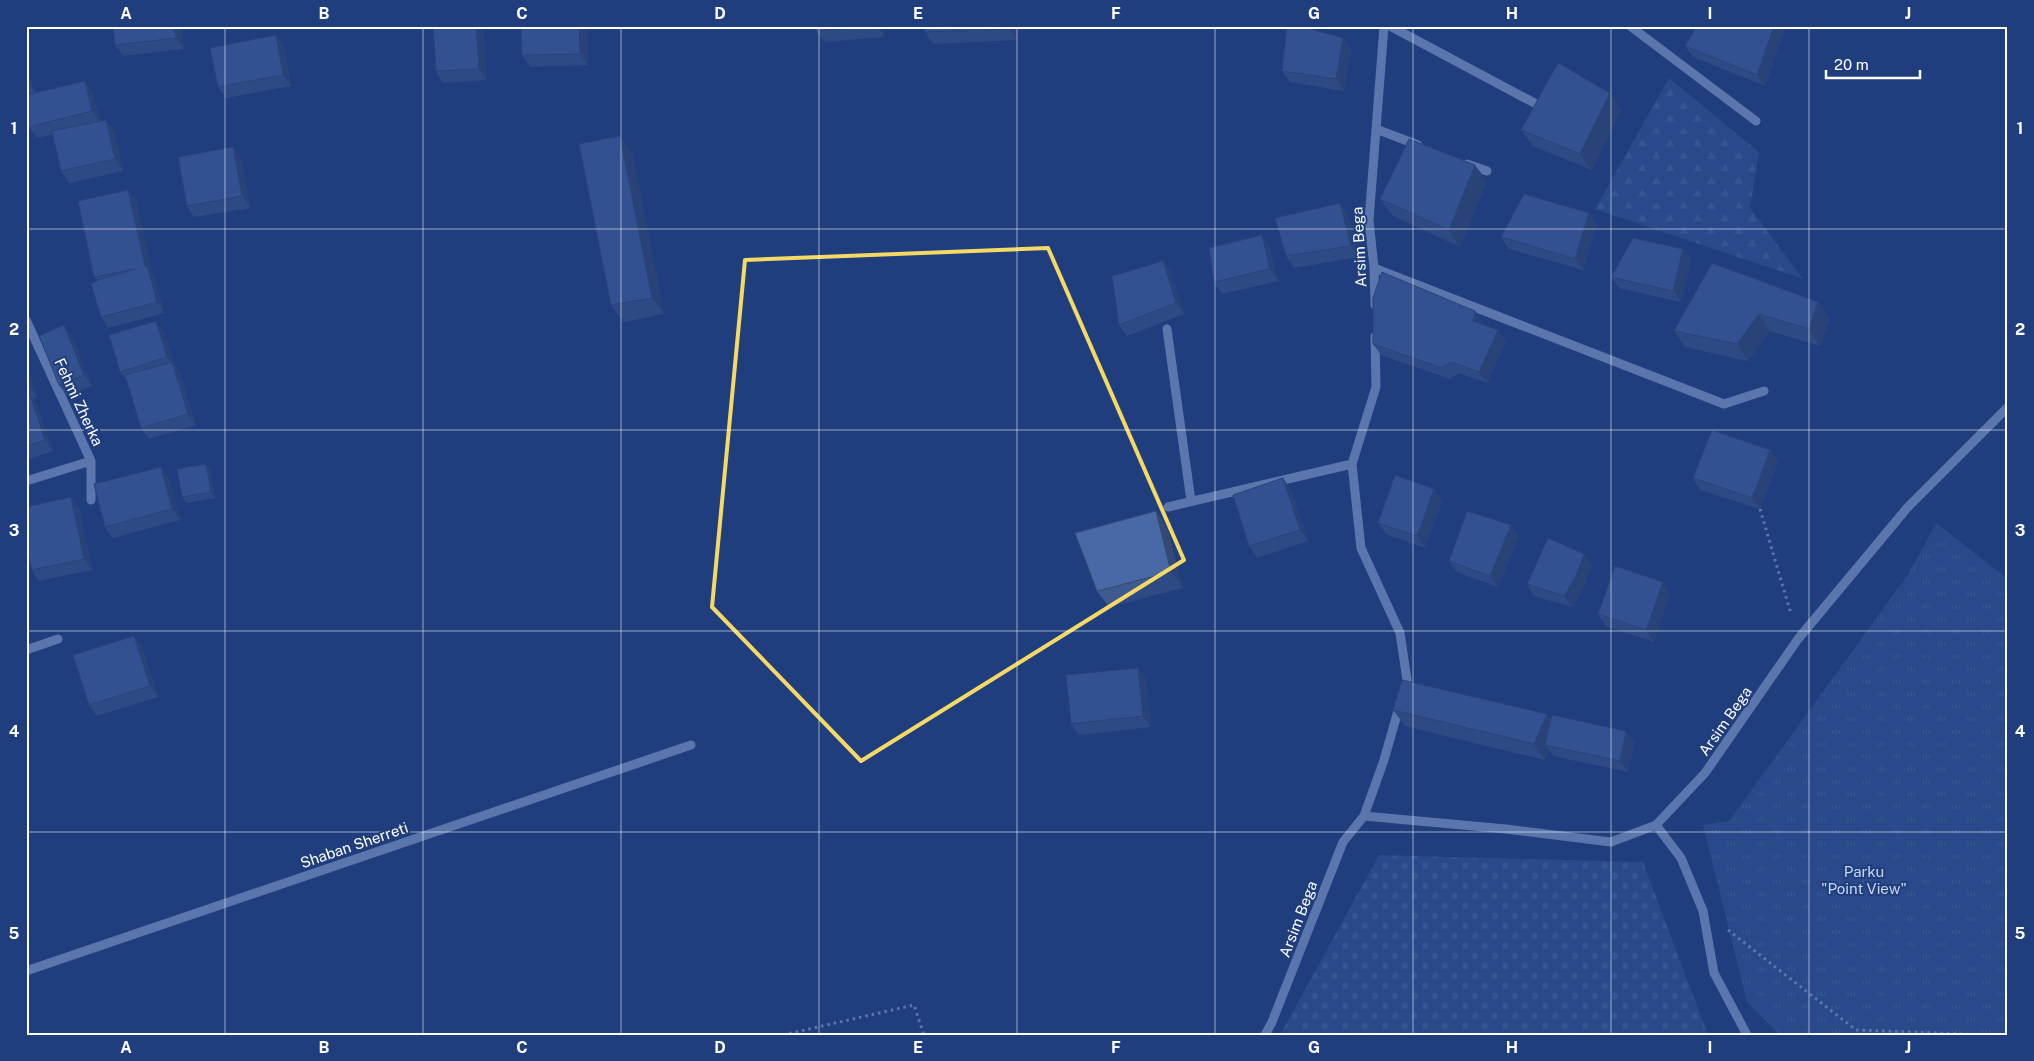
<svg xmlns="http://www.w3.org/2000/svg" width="2034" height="1061" font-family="'Public Sans',sans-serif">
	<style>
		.forest { fill: url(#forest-firs) }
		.cemetery { fill: url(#cemetery-stones) }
		.park { fill: url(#park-tufts) }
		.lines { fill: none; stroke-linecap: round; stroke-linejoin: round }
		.path { stroke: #a3bae7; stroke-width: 3; stroke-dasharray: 2.5 4; stroke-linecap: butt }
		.minor { stroke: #a3bae7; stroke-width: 9 }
		.wall { fill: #3f5a8f }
		.shaded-wall { fill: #334a74 }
		.building { fill: #4969a6; stroke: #334a74 }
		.marked { fill: none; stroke: #f4da64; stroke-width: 4; stroke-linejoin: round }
		.grid { fill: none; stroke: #fff; stroke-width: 1; stroke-opacity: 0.55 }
		.labels { text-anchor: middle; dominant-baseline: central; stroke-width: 4; stroke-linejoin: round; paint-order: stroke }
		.street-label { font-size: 15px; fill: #fff; stroke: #203e7d }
		.park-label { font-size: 15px; fill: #c7d7f5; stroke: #203e7d }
		.neatline { fill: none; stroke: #fff; stroke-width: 2 }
		.grid-label { font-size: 16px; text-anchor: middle; font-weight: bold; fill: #fff }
	</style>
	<defs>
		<pattern id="forest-firs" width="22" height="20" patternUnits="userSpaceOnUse" patternTransform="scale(1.25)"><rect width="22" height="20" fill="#33579b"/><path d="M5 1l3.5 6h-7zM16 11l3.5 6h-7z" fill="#5270aa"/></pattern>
		<pattern id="cemetery-stones" width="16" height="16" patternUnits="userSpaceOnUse" patternTransform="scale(1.25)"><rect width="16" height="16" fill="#33579b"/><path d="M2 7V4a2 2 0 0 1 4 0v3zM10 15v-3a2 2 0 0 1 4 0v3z" fill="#5270aa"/></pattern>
		<pattern id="park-tufts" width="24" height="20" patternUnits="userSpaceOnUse" patternTransform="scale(1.25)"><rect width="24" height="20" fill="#33579b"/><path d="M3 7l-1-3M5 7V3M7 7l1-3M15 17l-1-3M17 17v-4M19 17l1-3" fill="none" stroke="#5270aa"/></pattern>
	</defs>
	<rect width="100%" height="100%" fill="#203e7d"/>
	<path class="forest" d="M1669 78 1759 152 1750 208 1803 279 1595 209Z"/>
	<path class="cemetery" d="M1379 855 1643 862 1708 1035H1280Z"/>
	<path class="park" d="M1936 523 2008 579V1035H1780L1747 1002 1703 825 1729 821 1909 573Z"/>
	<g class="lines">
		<path class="path" d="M1760 509 1791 614
			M1728 930 1856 1030 1986 1035
			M783 1035 914 1005 924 1035"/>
		<path class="minor" d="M1390 26 1540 106
			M1630 26 1756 121
			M1376 129 1418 145
			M1467 164 1487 171
			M1374 268 1724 404 1764 391
			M1375 305 1374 268 1369 220 1384 26
			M26 320 91 461V500
			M1167 329 1191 501
			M1375 336 1376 387 1352 464 1361 548 1400 633 1407 680 1404 691
			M26 481 91 461
			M1168 507 1352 464
			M26 650 58 639
			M1364 816 1506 829 1611 842 1656 825 1705 773 1798 639 1907 508 2008 407
			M1656 825 1681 858 1703 911 1714 973 1747 1035
			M26 971 691 745
			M1265 1035 1272 1022 1343 842 1364 816 1384 760 1400 704"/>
	</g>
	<path class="wall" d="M181 26 184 49 123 56 115 45Z
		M433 26H483L487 80 443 83 436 71Z
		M587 26 588 65 530 67 522 55Z
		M815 26H884V37L824 42 816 31Z
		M1015 26 1017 40 933 44 925 32Z
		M1785 28 1765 86 1693 57 1685 46Z
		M276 35 284 47 291 86 226 98 218 87Z
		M1343 38 1351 49 1344 91 1290 82 1282 71Z
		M26 69 35 93 92 92 100 121 114 131 123 171 69 183 61 171 53 134 37 138 29 127 26 118Z
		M1621 109 1592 170 1533 146 1521 130Z
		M632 152 664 314 623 322 611 305Z
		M241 158 250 208 194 217 187 206Z
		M1487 181 1460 247 1392 215 1380 199Z
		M128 190 136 202 152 273 154 277 164 313 108 328 101 317 97 280 94 277Z
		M1340 203 1348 215 1359 257 1294 268 1286 256Z
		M1589 213 1597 225 1583 270 1509 249 1501 237Z
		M1269 246 1278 281 1222 294 1214 282Z
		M1683 249 1691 260 1681 302 1619 288 1611 277Z
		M1171 272 1184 314 1127 336 1119 325Z
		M1818 302 1830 319 1820 346 1770 331 1748 361 1685 347 1674 331Z
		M1483 323V324L1506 341 1487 383 1459 373 1450 379 1381 355 1373 344Z
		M164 332 174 364 180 373 196 425 149 439 141 428 128 382 120 372Z
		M72 337 92 386 67 396 59 385Z
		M26 364 37 397 33 398 36 403 53 451 26 460Z
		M1770 450 1778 461 1760 509 1700 490 1693 478Z
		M210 469 215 498 186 503 182 497Z
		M169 478 180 520 113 538 105 527Z
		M1434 489 1442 501 1425 548 1386 534 1378 523Z
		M1291 490 1308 541 1257 558 1249 546Z
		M71 497 79 508 92 570 39 581 32 570Z
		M1167 528 1183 588 1109 607 1097 591Z
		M1519 536 1498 587 1457 572 1449 561Z
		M1584 554 1592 566 1584 587 1572 607 1534 596 1527 584Z
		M1670 593 1654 642 1606 626 1598 614Z
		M142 647 158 697 97 716 89 705Z
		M1146 679 1151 727 1079 735 1071 724Z
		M1393 710 1551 719 1634 742 1628 772 1553 756 1550 751 1545 760 1405 726Z"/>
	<path class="shaded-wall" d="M174 26H181L184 49 176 38Z
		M476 26H483L487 80 479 69Z
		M579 26H587L588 65 580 54Z
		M877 26H884V37Z
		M1008 26H1015L1017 40 1009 29Z
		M1774 26H1784L1785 28 1765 86 1757 75Z
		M276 35 284 47 291 86 283 75Z
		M1343 38 1351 49 1344 91 1336 79Z
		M26 69 36 94 28 83 26 79Z
		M85 81 92 92 100 123 92 111Z
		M1610 93 1621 109 1592 170 1580 154Z
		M106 120 114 131 123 171 115 159Z
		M620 136 632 152 664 314 652 298Z
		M233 147 241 158 250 208 242 196Z
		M1475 165 1487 181 1460 247 1449 230Z
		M128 190 136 202 152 273 154 277 164 313 157 302 145 266Z
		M1340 203 1348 215 1359 257 1351 246Z
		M1589 213 1597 225 1583 270 1575 259Z
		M1262 235 1269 246 1278 281 1270 269Z
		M1683 249 1691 260 1681 302 1673 291Z
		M1163 261 1171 272 1184 314 1176 303Z
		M1818 302 1830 319 1820 346 1809 329Z
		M1475 311 1483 323 1481 332 1473 321Z
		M1759 314 1770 331 1748 361 1737 344Z
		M156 321 164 332 174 364 180 373 196 425 188 414 174 366 167 357Z
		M64 325 72 337 92 386 84 375Z
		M1498 330 1506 341 1487 383 1479 372Z
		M26 364 37 397 29 386 26 378Z
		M29 392 36 403 53 451 45 440Z
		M1770 450 1778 461 1760 509 1752 498Z
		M206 464 210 469 215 498 211 492Z
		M161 467 169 478 180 520 172 509Z
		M1283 478 1291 490 1308 541 1300 530Z
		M1434 489 1442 501 1425 548 1417 536Z
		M71 497 79 508 92 570 84 559Z
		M1156 511 1167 528 1183 588 1171 572Z
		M1511 525 1519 536 1498 587 1490 576Z
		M1584 554 1592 566 1584 587 1572 607 1564 596Z
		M1663 582 1670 593 1654 642 1646 630Z
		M134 636 142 647 158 697 150 686Z
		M1138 668 1146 679 1151 727 1143 716Z
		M1547 714 1559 730 1545 745 1550 751 1545 760 1534 744Z
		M1626 731 1634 742 1628 772 1620 761Z"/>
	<path class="building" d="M113 26H174L176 38 115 45Z
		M433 26H476L479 69 436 71Z
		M521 26H579L580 54 522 55Z
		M815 26H872L816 31Z
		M925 26H1008L1009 29 925 32Z
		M1287 26H1300L1343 38 1336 79 1282 71Z
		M1697 26H1774L1757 75 1685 46Z
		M276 35 283 75 218 87 210 48Z
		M1558 63 1610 93 1580 154 1521 130Z
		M85 81 92 111 29 127 26 118V95Z
		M106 120 115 159 61 171 52 131Z
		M620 136 652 298 611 305 579 144Z
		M1409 139 1475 165 1449 230 1380 199Z
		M233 147 242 196 187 206 178 157Z
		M128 190 145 266H147L157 302 101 317 91 284 98 280 135 269 94 277 78 201Z
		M1524 194 1589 213 1575 259 1501 237Z
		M1340 203 1351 246 1286 256 1275 218Z
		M1262 235 1270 269 1214 282 1209 248Z
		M1633 238 1683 249 1673 291 1611 277Z
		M1163 261 1176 303 1119 325 1112 276Z
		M1712 263 1818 302 1809 329 1759 314 1737 344 1674 331Z
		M1382 272 1475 311 1473 321 1498 330 1479 372 1451 362 1442 368 1373 344V298Z
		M156 321 167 357 120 372 109 335Z
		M64 325 84 375 59 385 39 336Z
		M172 362 188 414 141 428 125 375Z
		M26 378 29 386 26 387Z
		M29 392 45 440 26 446V393Z
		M1712 430 1770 450 1752 498 1693 478Z
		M206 464 211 492 182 497 177 469Z
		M161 467 172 509 105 527 94 484Z
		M1395 475 1434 489 1417 536 1378 523Z
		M1283 478 1300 530 1249 546 1233 495Z
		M71 497 84 559 32 570 26 546V507Z
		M1156 511 1171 572 1097 591 1075 533Z
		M1467 511 1511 525 1490 576 1449 561Z
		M1548 538 1584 554 1576 576 1564 596 1527 584Z
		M1615 566 1663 582 1646 630 1598 614Z
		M134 636 150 686 89 705 73 655Z
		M1138 668 1143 716 1071 724 1066 675Z
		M1402 680 1547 714 1534 744 1393 710Z
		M1552 715 1626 731 1620 761 1545 745Z"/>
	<path d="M0 0H2034V1061H0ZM1048 248 1184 560 861 761 712 607 745 260Z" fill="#203e7d" fill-opacity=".55" fill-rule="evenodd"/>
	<path class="marked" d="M1048 248 1184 560 861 761 712 607 745 260Z"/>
	<path class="grid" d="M225 26V1035M423 26V1035M621 26V1035M819 26V1035M1017 26V1035M1215 26V1035M1413 26V1035M1611 26V1035M1809 26V1035M26 229H2008M26 430H2008M26 631H2008M26 832H2008"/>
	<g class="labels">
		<g class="street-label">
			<text transform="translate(1359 247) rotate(-93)">Arsim Bega</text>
			<text transform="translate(79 402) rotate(65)">Fehmi Zherka</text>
			<text transform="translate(1725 721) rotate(-55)">Arsim Bega</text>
			<text transform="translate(354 845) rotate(-19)">Shaban Sherreti</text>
			<text transform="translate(1298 919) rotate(-69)">Arsim Bega</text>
		</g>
		<g class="park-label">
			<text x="1864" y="871">Parku<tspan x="1864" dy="17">"Point View"</tspan></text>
		</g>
	</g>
	<rect width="2034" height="1061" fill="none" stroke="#203e7d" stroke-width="55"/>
	<path d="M1826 70v8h94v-8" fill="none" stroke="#ffffff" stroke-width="2.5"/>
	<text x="1834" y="70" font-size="15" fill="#ffffff" stroke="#203e7d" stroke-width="4" paint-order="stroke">20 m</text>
	<rect x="28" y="28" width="1978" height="1006" class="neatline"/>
	<g class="grid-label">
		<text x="126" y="19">A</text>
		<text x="324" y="19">B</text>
		<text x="522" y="19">C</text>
		<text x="720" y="19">D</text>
		<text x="918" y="19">E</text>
		<text x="1116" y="19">F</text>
		<text x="1314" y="19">G</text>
		<text x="1512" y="19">H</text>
		<text x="1710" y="19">I</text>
		<text x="1908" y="19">J</text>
		<text x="14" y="134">1</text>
		<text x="2020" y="134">1</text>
		<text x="14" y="335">2</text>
		<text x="2020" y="335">2</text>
		<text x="14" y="536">3</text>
		<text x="2020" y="536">3</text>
		<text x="14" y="737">4</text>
		<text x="2020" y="737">4</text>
		<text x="14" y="939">5</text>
		<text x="2020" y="939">5</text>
		<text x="126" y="1053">A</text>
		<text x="324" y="1053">B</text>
		<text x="522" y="1053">C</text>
		<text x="720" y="1053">D</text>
		<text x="918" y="1053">E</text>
		<text x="1116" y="1053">F</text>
		<text x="1314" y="1053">G</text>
		<text x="1512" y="1053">H</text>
		<text x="1710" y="1053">I</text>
		<text x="1908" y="1053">J</text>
	</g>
</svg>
